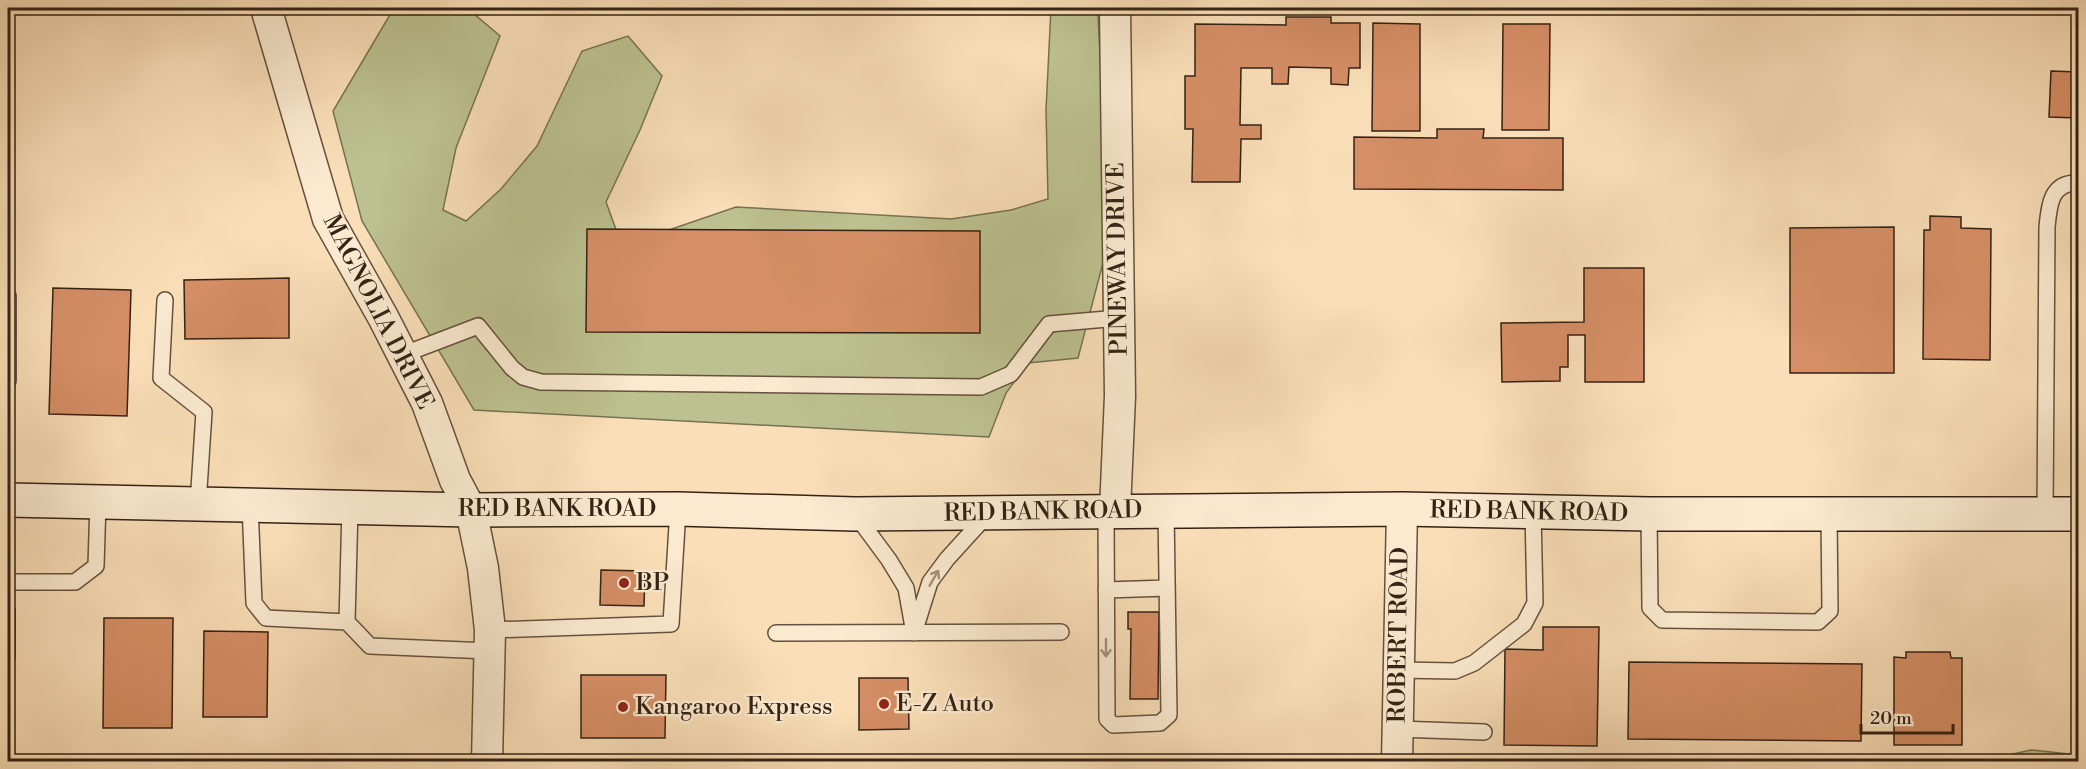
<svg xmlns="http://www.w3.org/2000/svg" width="2086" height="769" font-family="'Libre Bodoni',serif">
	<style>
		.green { fill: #bcc18f; stroke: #787252; stroke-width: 1.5 }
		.building { fill: #d58e65; stroke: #352215; stroke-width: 1.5 }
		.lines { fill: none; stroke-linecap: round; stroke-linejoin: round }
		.lane-casing { stroke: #66513e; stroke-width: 18 }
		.street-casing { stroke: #66513e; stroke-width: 33 }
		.secondary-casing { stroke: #352215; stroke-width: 36 }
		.lane { stroke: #fbead0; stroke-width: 15 }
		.street { stroke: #fbead0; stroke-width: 30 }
		.secondary { stroke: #fbead0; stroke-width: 33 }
		.oneway { stroke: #a2907c }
		.poi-dot { fill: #8f2418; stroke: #fbead0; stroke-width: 2 }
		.labels { text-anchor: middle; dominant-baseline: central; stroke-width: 4.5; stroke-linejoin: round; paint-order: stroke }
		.street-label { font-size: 24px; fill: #352215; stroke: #fbead0 }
		.poi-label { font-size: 24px; fill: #352215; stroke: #fbead0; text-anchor: start }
	</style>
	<rect width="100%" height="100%" fill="#f9deb7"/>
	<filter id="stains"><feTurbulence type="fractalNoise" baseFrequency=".00333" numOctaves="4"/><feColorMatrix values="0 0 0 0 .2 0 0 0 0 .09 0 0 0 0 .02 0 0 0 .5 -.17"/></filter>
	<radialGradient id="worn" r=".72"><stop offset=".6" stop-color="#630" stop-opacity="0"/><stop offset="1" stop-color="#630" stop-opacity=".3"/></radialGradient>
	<path class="green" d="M426 8H467L500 36 456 148 443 210 466 221 501 189 537 146 582 51 628 36 662 76 640 130 606 202 622 246 736 207 951 219 1011 210 1048 199 1046 110 1051 8H1092L1098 14 1109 240 1078 358 1028 363 1006 393 989 437 474 410 362 221 333 111 391 13Z
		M2031 750 2078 755V761H1981Z"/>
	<path class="building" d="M1286 17H1331V23H1360V68H1349L1348 85 1331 84V68L1289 67 1288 84H1272V68H1241L1240 125H1261V139H1241L1240 182H1192L1193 129H1185V76H1195V24L1286 25Z
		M1373 23 1420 24V131H1372Z
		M1503 24H1550L1549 130H1502Z
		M2051 71 2078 72V118L2049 117Z
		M1437 129H1484L1483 138H1563V190L1354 189V137L1437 138Z
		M1930 216 1961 217V228L1991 229 1990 360 1923 359 1924 230H1930Z
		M1894 227V373H1790V228Z
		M587 229 980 231V333L586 332Z
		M1584 268H1644V382H1585V335H1568V367H1560V381L1502 382 1501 323 1584 322Z
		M289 278V338L185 339 184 280Z
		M53 288 131 290 127 416 49 414Z
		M601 570 645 571 644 606 600 605Z
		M8 609H15V659H8Z
		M1128 612H1159L1158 699H1130L1131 629H1128Z
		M104 618H173L172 728H103Z
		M1543 627H1599L1597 746 1504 745 1505 649 1543 650Z
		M204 631 268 632 267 717H203Z
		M1906 652H1950L1951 658H1962V745H1894V657L1906 658Z
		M1629 662 1862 664 1861 741 1628 739Z
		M581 675H666L665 738H581Z
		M859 678H908L909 729 859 730Z"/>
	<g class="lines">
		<g class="lane-casing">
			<path id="lane" d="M8 296V381
				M165 300 161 378 204 412 198 504
				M402 355 478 326 512 368 523 377 541 382 981 387 1011 374 1049 324 1119 318
				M250 505 254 603 266 618 347 622
				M350 507 347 622 370 646 489 651
				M1106 510 1107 719 1113 725 1160 723 1169 715 1166 510
				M855 514 889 560 906 588 914 633
				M1649 514 1650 608 1662 620 1818 622 1830 611 1829 515
				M2045 514 2047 227C2049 205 2051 182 2078 183
				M8 582H75L96 566 98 502
				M1106 590 1167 588
				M490 630 671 624 678 509
				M776 633 1061 632
				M914 633 930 582 947 559 987 515
				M1399 670 1455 671 1474 663 1524 624 1535 603 1533 512
				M1398 729 1484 732"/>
		</g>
		<g class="street-casing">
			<path id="street" d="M266 8 328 219 383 317 427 403 455 480 471 510 483 568 490 630 487 762
				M1115 510 1120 396 1115 8
				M1397 762 1402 509"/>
		</g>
		<g class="secondary-casing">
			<path id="secondary" d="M8 500 471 510 678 509 855 514 1402 509 1649 514H2078"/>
		</g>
		<use href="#lane" class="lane"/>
		<use href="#street" class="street"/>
		<use href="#secondary" class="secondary"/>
	</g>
	<defs><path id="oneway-shaft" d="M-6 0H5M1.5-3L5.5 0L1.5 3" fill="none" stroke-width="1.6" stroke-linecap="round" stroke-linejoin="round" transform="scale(1.5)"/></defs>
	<g class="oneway">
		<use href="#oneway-shaft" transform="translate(934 578) rotate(-60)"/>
		<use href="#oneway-shaft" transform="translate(1106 648) rotate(90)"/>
	</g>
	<g class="poi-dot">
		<circle cx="624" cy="583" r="6"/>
		<circle cx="884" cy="704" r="6"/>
		<circle cx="623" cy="707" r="6"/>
	</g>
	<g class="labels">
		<g class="street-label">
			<text transform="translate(1118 259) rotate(-91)">PINEWAY DRIVE</text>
			<text transform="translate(378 312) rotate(63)">MAGNOLIA DRIVE</text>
			<text x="557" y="509">RED BANK ROAD</text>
			<text transform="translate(1043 512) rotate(-1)">RED BANK ROAD</text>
			<text transform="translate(1529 512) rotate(1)">RED BANK ROAD</text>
			<text transform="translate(1399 635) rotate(-89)">ROBERT ROAD</text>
		</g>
		<g class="poi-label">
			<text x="636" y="583">BP</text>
			<text x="896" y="704">E-Z Auto</text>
			<text x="635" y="707">Kangaroo Express</text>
		</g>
	</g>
	<rect width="2086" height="769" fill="none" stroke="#f9deb7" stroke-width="30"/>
	<rect x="9" y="9" width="2068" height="751" fill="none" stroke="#352215" stroke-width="3"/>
	<rect x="15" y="15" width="2056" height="739" fill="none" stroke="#352215" stroke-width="1.5"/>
	<path d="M1861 724v9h92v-9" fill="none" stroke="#352215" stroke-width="3"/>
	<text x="1870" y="724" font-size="18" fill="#352215" stroke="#fbead0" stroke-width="4.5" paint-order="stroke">20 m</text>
	<rect width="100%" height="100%" filter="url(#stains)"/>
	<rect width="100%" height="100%" fill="url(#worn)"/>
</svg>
